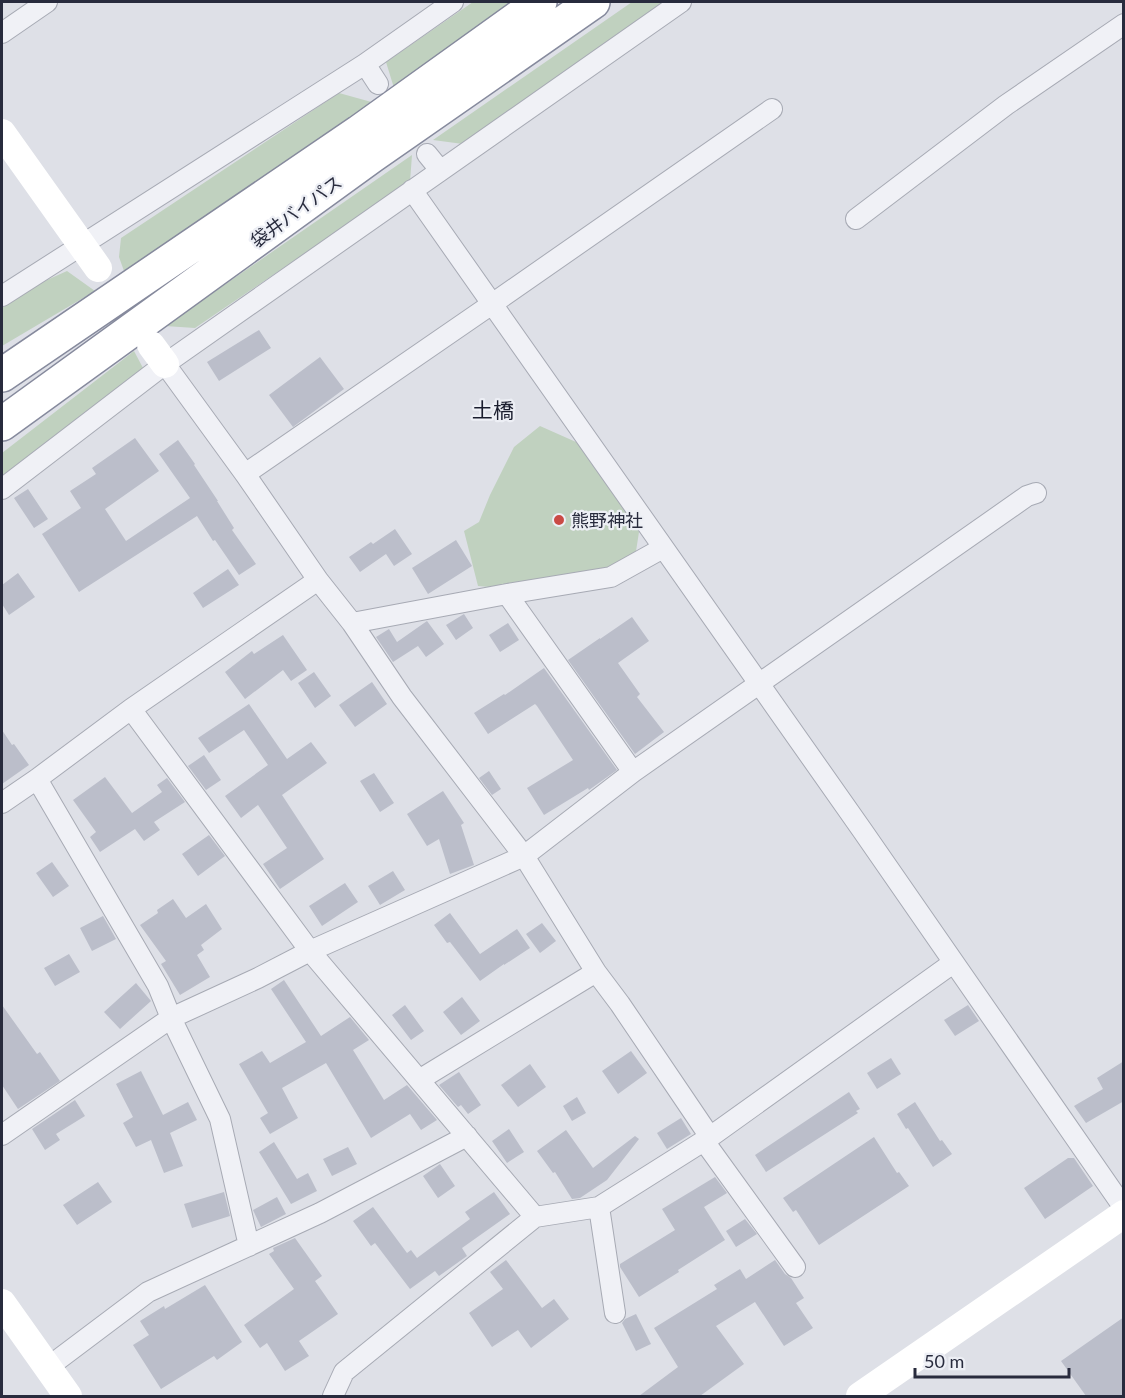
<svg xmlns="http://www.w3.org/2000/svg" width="1125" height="1398" font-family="Lato,'Noto Sans JP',sans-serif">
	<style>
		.green { fill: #c0d1bf }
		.building { fill: #bbbeca }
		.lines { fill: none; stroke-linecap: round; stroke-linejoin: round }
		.street-casing { stroke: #a7aab4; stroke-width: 22 }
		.highway-casing { stroke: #868a9d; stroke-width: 36 }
		.street { stroke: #f0f1f6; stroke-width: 20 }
		.secondary { stroke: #fff; stroke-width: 28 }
		.highway { stroke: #fff; stroke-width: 33 }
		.poi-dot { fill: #ca4a45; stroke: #edeff5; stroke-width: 2 }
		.labels { text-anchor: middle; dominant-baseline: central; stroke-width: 4.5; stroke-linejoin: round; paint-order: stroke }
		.street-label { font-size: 18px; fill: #282b3d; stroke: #edeff5 }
		.poi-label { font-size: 18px; fill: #282b3d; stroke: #edeff5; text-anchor: start }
		.quarter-label { font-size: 21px; fill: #1a1d2e; stroke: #edeff5 }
	</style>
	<rect width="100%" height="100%" fill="#dee0e7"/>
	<path class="green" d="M473 2H513L394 88 386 62Z
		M632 2H681L463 144 433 140Z
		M339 93 375 103 124 271 119 257 121 238Z
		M412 155 410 182 195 328 165 326Z
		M67 271 95 291 2 346V308L38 284Z
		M134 351 143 368 2 476V453Z
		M540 426 576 442 623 491 639 532 634 564 512 589 478 586 464 531 479 522 490 495 514 447Z"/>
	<path class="building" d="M259 330 271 348 219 381 207 362Z
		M320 357 344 389 293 427 269 395Z
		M135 438 159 471 105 509 126 541 190 498 159 454 178 440 195 464 194 465 218 501H217L234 528 232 530 256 564 239 575 215 540 213 541 197 516 79 592 42 534 81 508 70 491 96 474 92 468Z
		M28 489 48 519 34 528 14 498Z
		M395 529 412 554 394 566 386 554 360 572 349 557 371 542 373 544Z
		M456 540 472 566 428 594 412 568Z
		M228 569 239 585 203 608 193 593Z
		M18 573 35 597 9 615 2 604V585Z
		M464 614 473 628 456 640 446 625Z
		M632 617 649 641 618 663 640 694 637 697 664 732 635 754 568 660 600 638V639Z
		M427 621 444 644 426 657 418 646 393 662 376 637 389 629 397 642Z
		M508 623 519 640 500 652 489 635Z
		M283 635 307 670 291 681 283 670 245 699 225 672 252 651 254 654Z
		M544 668 617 770 589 790 588 788 544 815 527 788 573 760 537 706 535 704 488 734 474 713 504 694 505 695Z
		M314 672 331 696 315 708 298 683Z
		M372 682 387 704 355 727 339 705Z
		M249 704 287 759 311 742 327 763 282 795 324 859 280 889 263 864 287 848 258 805 241 818 225 796 268 765 244 730 209 753 198 738Z
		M2 730 12 745 14 744 29 765 2 784Z
		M204 755 221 780 206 790 188 766Z
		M489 771 501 789 492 795 479 778Z
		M374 773 394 803 380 812 360 781Z
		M105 777 132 813 162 792 157 785 167 778 185 802 154 822 160 830 144 841 135 829 100 852 90 837 96 832 73 800Z
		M443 791 464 823 461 825 474 865 450 874 439 839 427 846 407 814Z
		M209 835 225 856 198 876 182 854Z
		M52 862 69 886 53 897 36 873Z
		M393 871 405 890 380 905 368 886Z
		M345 883 358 902 322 926 309 906Z
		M173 899 186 918 206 904 222 929 201 945 204 950 197 955 210 977 180 995 161 964 166 961 140 925 158 913 157 910Z
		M450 913 480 954 517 929 530 948 504 965V964L480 981 450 942 447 943 434 925Z
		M103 916 116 939 92 951 80 928Z
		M542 923 556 941 540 953 526 934Z
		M69 954 80 972 55 986 44 968Z
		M284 980 321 1036 350 1017 369 1040 353 1050 384 1100 407 1085 437 1120 421 1130 410 1114 371 1138 326 1063 282 1088 298 1118 270 1134 260 1118 268 1113 239 1064 262 1051 270 1063 306 1042 271 989Z
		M136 983 151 1001 120 1029 104 1012Z
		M462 997 480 1021 461 1035 443 1012Z
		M2 1005 37 1054 40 1052 60 1081 18 1109 2 1085Z
		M405 1005 424 1031 411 1040 392 1015Z
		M968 1005 979 1021 955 1036 944 1020Z
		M631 1051 647 1073 618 1094 602 1071Z
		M891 1058 901 1074 877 1089 867 1073Z
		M1124 1061V1101L1086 1123 1074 1106 1103 1089 1097 1078Z
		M530 1064 546 1087 518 1107 501 1085Z
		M141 1071 163 1115 188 1102 197 1120 170 1133 183 1166 164 1173 151 1140 136 1147 123 1123 133 1117 116 1084Z
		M459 1072 481 1105 468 1114 461 1105 458 1107 439 1085Z
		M849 1092 860 1109 856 1111 858 1113 766 1172 755 1155Z
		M577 1097 586 1113 572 1121 563 1106Z
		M75 1100 85 1116 56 1134 60 1140 45 1150 32 1129Z
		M915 1102 940 1141 942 1140 952 1154 933 1167 908 1128 906 1129 897 1114Z
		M681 1118 691 1134 667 1149 657 1133Z
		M509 1129 524 1152 507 1163 492 1141Z
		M566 1130 593 1168 635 1136 639 1139 607 1180 580 1198 572 1199 555 1172 553 1173 537 1151Z
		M874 1137 897 1173 899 1172 909 1186 819 1245 796 1210 793 1212 783 1198Z
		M274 1142 297 1179 308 1173 317 1191 291 1204 259 1152Z
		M348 1147 357 1164 332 1176 323 1159Z
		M1068 1158H1074L1093 1186 1045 1219 1024 1188Z
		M440 1164 455 1186 438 1198 423 1176Z
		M715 1177 727 1193 704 1207 725 1240 678 1270 679 1272 639 1297 620 1267V1264L675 1230 662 1209Z
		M98 1182 112 1202 77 1225 63 1205Z
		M224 1192 230 1216 192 1228 184 1204Z
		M494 1192 510 1214 462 1248 467 1256 439 1276 435 1271 410 1289 375 1243 371 1246 353 1221 373 1207 407 1253 411 1250 417 1258 470 1219 465 1212Z
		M277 1197 286 1214 261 1227 253 1210Z
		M745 1219 757 1234 736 1247 726 1231Z
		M295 1238 322 1276 315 1281 338 1314 299 1341 309 1356 285 1371 267 1343 260 1348 244 1325 294 1289 269 1254 274 1251 273 1248Z
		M506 1260 542 1308 554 1299 569 1319 531 1348 518 1330 492 1347 469 1313 503 1289 490 1272Z
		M775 1260 785 1274 791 1278 804 1298 796 1303 813 1328 784 1346 755 1302 716 1326 744 1364 700 1396H639L678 1367 654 1328 717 1289 714 1285 740 1269 746 1279Z
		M205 1285 242 1342 217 1360 214 1356 161 1389 133 1345 149 1335 140 1321 164 1306 165 1309Z
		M636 1314 651 1344 636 1351 622 1323 625 1319Z
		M1124 1317V1396H1086L1061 1361Z"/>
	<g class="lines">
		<g class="street-casing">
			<path id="street" d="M2 33 47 2
				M365 64 378 84
				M427 154 440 170
				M412 190 862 830 1124 1208
				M856 219 1006 105 1124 24
				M2 296 365 64 453 2
				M165 364 245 474 318 580 352 623 402 697 524 856 596 972 620 1004 710 1137
				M245 474 492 304 772 109
				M2 489 165 364 681 2
				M507 594 633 772
				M352 623 507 594 611 577 663 548
				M131 709 310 951 535 1217
				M37 779 158 986 171 1018 220 1119 249 1246
				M2 803 37 779 131 709 318 580
				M419 1080 596 972
				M2 1135 171 1018 258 978 310 951 524 856 633 772 1027 496 1036 493
				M704 1141 795 1267
				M599 1207 615 1313
				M47 1368 148 1292 320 1213 467 1136
				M333 1396 344 1372 535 1217 599 1207 710 1137 953 963"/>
		</g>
		<g class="highway-casing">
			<path id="highway" d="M2 375 359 132 540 2
				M2 424 372 156 593 2"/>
		</g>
		<use href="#street" class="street"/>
		<path class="secondary" d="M2 133 98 268
			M151 345 165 364
			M2 1303 68 1396
			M860 1396 1124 1214"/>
		<use href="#highway" class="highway"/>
	</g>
	<circle class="poi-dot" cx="559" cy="520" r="6"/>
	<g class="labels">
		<g class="street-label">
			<text transform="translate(296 211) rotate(-36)">袋井バイパス</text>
		</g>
		<g class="poi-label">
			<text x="571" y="520">熊野神社</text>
		</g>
		<g class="quarter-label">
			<text x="493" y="409">土橋</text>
		</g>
	</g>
	<rect width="1125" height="1398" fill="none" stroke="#282b3d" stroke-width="6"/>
	<path d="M915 1368v9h154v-9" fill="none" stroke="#282b3d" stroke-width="3"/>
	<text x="924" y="1368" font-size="18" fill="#282b3d" stroke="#edeff5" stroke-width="4.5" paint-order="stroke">50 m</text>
</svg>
